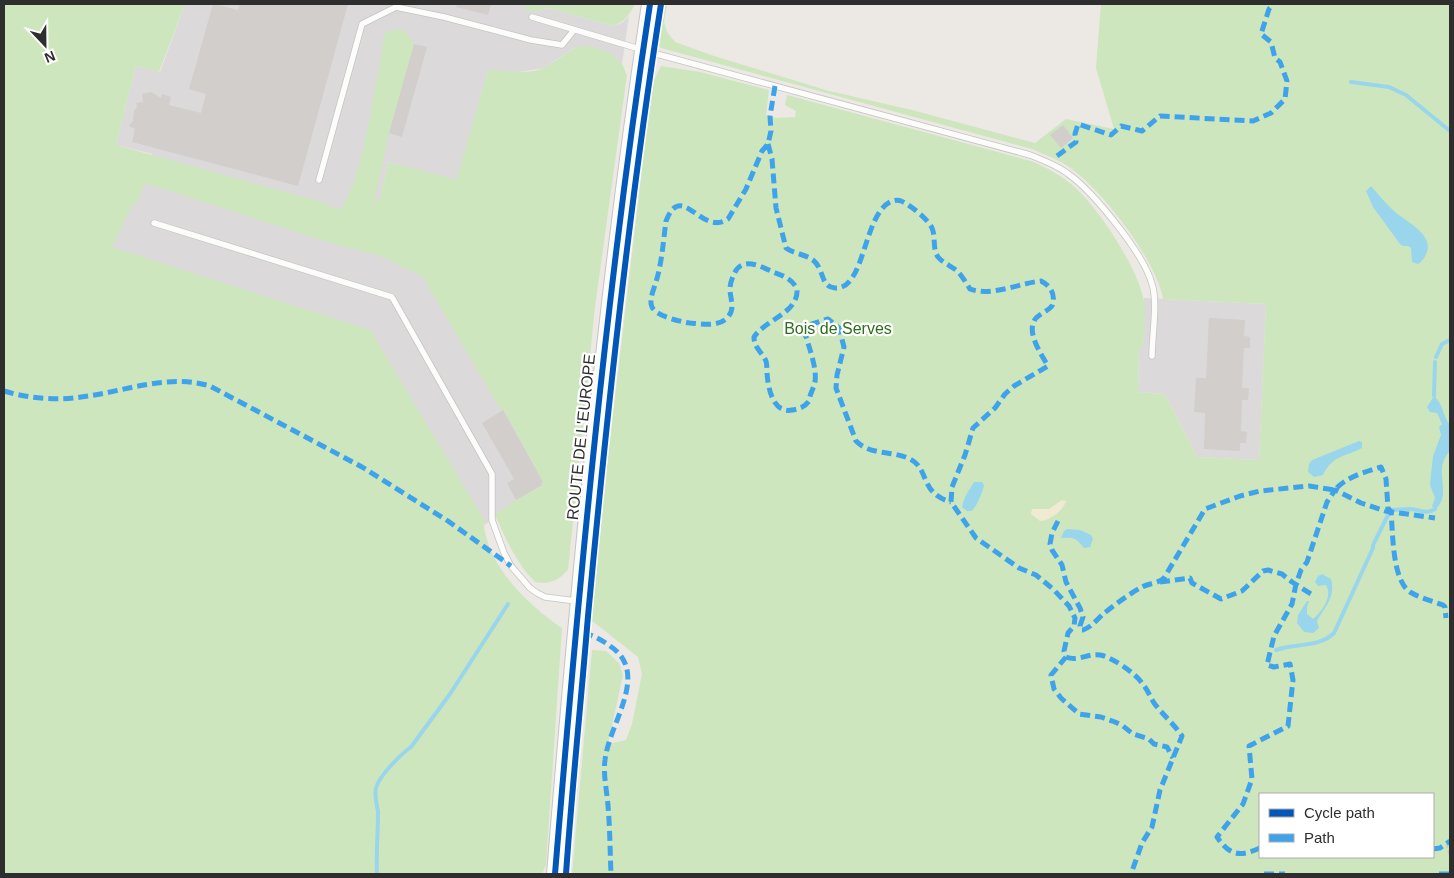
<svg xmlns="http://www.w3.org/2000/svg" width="1454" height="878" font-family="Helvetica,sans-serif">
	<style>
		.industrial { fill: #dcd9db }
		.green { fill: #cee6be; fill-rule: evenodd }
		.sand { fill: #f0ead3 }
		.water { fill: #99d6ec }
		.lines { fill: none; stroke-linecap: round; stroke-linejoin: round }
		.stream { stroke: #99d6ec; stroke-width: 4 }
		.building { fill: #d1cecb }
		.lane-casing { stroke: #c5c4c5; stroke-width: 7 }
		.secondary-casing { stroke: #c5c4c5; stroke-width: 18 }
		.path { stroke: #c9c9c8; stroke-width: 2; stroke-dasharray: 4 2.5; stroke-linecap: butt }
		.lane { stroke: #fcfcfb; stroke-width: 5.5 }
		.secondary { stroke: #fcfcfb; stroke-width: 16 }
		.quiet { stroke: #3ea3eb; stroke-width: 5; stroke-dasharray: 10 5; stroke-linecap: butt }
		.cycleway-casing { stroke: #fff; stroke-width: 9 }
		.cycleway { stroke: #0057b8; stroke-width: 6 }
		.labels { text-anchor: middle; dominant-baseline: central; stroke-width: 4.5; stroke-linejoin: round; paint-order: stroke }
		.park-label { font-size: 16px; fill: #2c6e1b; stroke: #fff }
		.street-label { font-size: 16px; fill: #2e2e2e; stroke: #fff }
	</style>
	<rect width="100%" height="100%" fill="#ece8e4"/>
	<path class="industrial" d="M185 4H526L525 9 534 12 548 8 613 26 622 23 629 16 622 64 614 56 574 48 544 68 519 72 487 73 458 178 454 180 389 162 380 197 367 218 426 272 551 345 544 487 484 525 110 249 152 154 116 145 136 66 160 72Z
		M1144 298 1266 304 1259 460 1197 457 1165 394 1138 392 1139 349 1143 347Z"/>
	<path class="green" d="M4 4H185L159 72 136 66 116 145 325 203 334 209H340C362 187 378 69 385 33 401 27 405 29 414 44L389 133 373 208 380 197 389 162 454 179 457 178 487 73 489 70C507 71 527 75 543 68 554 63 563 55 573 49 588 41 613 51 622 64 624 67 625 72 627 75L595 307 568 570C559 580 549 585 535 582 516 563 506 539 495 515L516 500 542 486 541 483 543 482 504 410 500 409 422 276 380 256 334 244 145 183 136 205 133 204 112 247 370 330 485 521C483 526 485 530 486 536 495 573 531 607 562 628L546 865 542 874H4Z
		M526 4H635C629 15 625 22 613 26L548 8 534 12 525 9Z
		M657 4H667L664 22 667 32 675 42 714 56 829 91 912 110 1035 143 1066 119 1114 129 1096 68 1101 4H1450V874H572L592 650 606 651 619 663 623 675 608 744 626 740 632 724 642 674 638 657 591 620 608 457 652 84 661 66 700 72 769 90 766 115 776 118 795 117 796 111 785 105 787 95 1031 161C1045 167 1059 174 1071 184 1096 204 1136 265 1143 297 1147 310 1143 333 1143 347L1139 349 1138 392 1165 394 1197 457 1259 460 1266 304 1163 299C1157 261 1099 185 1066 165 1055 158 1043 154 1032 149L661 48 653 39ZM1260 794H1433V857H1260Z"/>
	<path class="sand" d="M1062 500 1066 501C1064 510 1049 521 1040 521L1031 514 1032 509H1049Z"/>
	<path class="water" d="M1371 186C1379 195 1386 204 1395 212 1407 222 1433 234 1427 252 1425 257 1423 261 1418 264L1412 262 1411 248 1408 246H1403L1400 244 1373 207 1366 191Z
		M1434 396C1444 405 1443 417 1450 425V451C1431 471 1454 492 1435 510L1432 506 1435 498 1430 485 1431 474 1433 456 1441 435 1439 427 1442 424 1437 413 1430 412 1427 407Z
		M1359 441 1362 442V448C1345 457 1333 455 1323 475L1314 477 1308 472 1309 464 1312 460Z
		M974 482H982L984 485C984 488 977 506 974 508 972 512 970 511 967 511L962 507C964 497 969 490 974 482Z
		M1067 529 1080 530 1091 535 1093 539 1090 547 1084 548C1076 538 1074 537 1061 538L1064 531Z
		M1322 574 1331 579C1336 598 1325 606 1317 621L1319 628 1313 633 1304 632 1297 623 1298 615 1307 601H1309L1307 607V614L1313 619C1322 611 1333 597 1326 585L1318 586 1315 582 1318 576Z"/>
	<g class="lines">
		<path class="stream" d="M1351 82 1389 87 1406 95 1450 131
			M1436 357 1442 344 1450 340
			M1434 396 1435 362
			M1391 510C1397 510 1403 509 1409 509 1419 509 1426 515 1435 509
			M1374 543 1388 515
			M1276 650C1295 643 1319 648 1334 633L1373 548V545
			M377 874C376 853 378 832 378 812 377 804 374 796 376 788 379 776 400 755 411 747L450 694 508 604"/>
	</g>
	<path class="building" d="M213 4 238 10 240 4H348L298 186 132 142 135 129 129 126 133 121 134 111 137 107 136 103 143 102 142 94 151 92 161 98 162 94 171 97 169 105 201 113 206 94 189 89Z
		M457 4H491L488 15 456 7Z
		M414 44 427 47 402 137 389 133Z
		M1063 125 1073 138 1061 148 1050 135Z
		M1209 318 1245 320 1244 336 1250 337V348H1244L1242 388H1249L1248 400H1242L1241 431 1247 432 1246 443H1240V451L1204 449 1205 413 1194 412 1196 378H1206Z
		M503 410 543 482 541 483 542 485 516 500 507 483 514 479 482 423Z"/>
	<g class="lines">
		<g class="lane-casing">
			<path id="lane" d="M532 17 653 53 1030 155C1043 160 1056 165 1067 173 1093 191 1144 254 1152 284 1158 302 1152 336 1152 356
				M319 180 362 24 396 7 444 17 531 40 562 45 574 30
				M154 223 392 297 492 474V520L504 553 511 566 530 588 537 593 545 597 576 601"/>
		</g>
		<g class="secondary-casing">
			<path id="secondary" d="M555 874C579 583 606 293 650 4"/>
		</g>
		<path class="path" d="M1447 844 1450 859"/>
		<use href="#lane" class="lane"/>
		<use href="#secondary" class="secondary"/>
		<path class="quiet" d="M775 86 770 116 771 131 768 144 762 151 746 189 728 219C701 237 682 180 666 221 663 243 662 264 655 285 653 291 649 301 652 307 656 316 681 322 690 323 702 324 718 327 727 318 736 309 730 299 730 289 730 284 732 278 734 274 742 256 760 266 773 272 784 276 792 279 797 289 799 313 766 319 754 337 754 348 762 352 766 361 767 365 767 369 767 373 768 388 773 414 792 410 799 409 805 407 809 401 810 393 814 388 815 382 817 367 809 348 805 333L812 324 828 319 839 328 844 347 837 375 836 388 856 441C871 456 892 450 910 459 930 469 919 493 951 502
			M768 144 772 159 776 208 786 248C794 254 805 254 813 260 825 270 820 287 835 288 865 290 863 216 890 202 893 201 897 199 901 201 909 204 928 219 932 228 936 237 932 248 938 257 943 263 951 266 956 270 962 275 966 283 970 289 991 297 1020 283 1041 281 1051 286 1056 295 1052 306 1048 311 1041 313 1036 318 1025 331 1041 354 1048 366L1014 386 1005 394 995 408 973 428 965 455 952 487 951 502 976 538 1019 568 1036 575 1053 589 1069 606 1075 618 1074 626 1068 633 1064 651 1066 657 1051 675 1054 689 1061 698 1079 714 1101 717 1115 722 1123 726 1133 734 1149 739 1154 744 1167 747 1173 758
			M1057 156 1076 142 1075 134 1078 124 1111 135 1121 126 1142 131 1160 116 1253 121 1271 113 1285 99 1287 81 1280 62 1275 58 1271 42 1261 34 1269 9 1273 4
			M4 391C27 398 56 401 81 397 124 392 167 373 210 386L362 467 448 521 511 566
			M1058 521 1052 533 1050 544 1052 550 1062 565 1066 582 1080 608 1083 617 1080 626 1081 630H1083C1091 627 1096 621 1102 615 1112 607 1130 593 1142 587 1149 583 1158 584 1164 578L1205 509 1240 496 1260 491 1309 486 1335 490C1344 478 1367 471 1381 467L1386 479 1388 508 1391 512C1393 533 1392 580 1410 592 1420 598 1432 601 1443 605L1445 607 1446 618
			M1160 582 1190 578 1192 583 1221 599 1242 591 1263 571 1268 570 1282 574 1292 582 1311 594
			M583 633C593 635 602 640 610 646 651 673 609 723 605 760 603 775 607 791 608 806 610 829 610 851 611 874
			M1066 657C1078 662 1088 653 1100 655 1112 657 1135 673 1142 683 1147 689 1150 696 1154 703 1163 715 1174 724 1182 736L1160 790 1152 827 1142 843 1131 874
			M1260 848C1240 857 1230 856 1217 837L1243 804 1252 779 1249 746 1288 726 1293 680 1290 664 1274 667 1267 665 1274 636 1292 604 1296 584 1301 570 1307 562 1327 502 1335 490 1361 503 1385 511 1435 518
			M1433 849 1440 848 1450 841
			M1264 874H1285
			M1439 874H1450"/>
		<g class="cycleway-casing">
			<path id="cycleway" d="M555 874C579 583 606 293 650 4
				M566 874C572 788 581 702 588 616 607 411 629 207 661 4"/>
		</g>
		<use href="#cycleway" class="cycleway"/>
	</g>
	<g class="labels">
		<g class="park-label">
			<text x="838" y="328">Bois de Serves</text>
		</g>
		<g class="street-label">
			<text transform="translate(581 437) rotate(-84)">ROUTE DE L'EUROPE</text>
		</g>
	</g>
	<rect width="1454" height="878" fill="none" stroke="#2e2e2e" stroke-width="10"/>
	<rect x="1259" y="793" width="175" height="65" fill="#ffffff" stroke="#ababab"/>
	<rect x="1269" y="809" width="25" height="8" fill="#0057b8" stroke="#ababab"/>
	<text x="1304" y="818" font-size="15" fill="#2e2e2e">Cycle path</text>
	<rect x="1269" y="834" width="25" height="8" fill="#3ea3eb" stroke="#ababab"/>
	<text x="1304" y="843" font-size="15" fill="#2e2e2e">Path</text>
	<g transform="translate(45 45) rotate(158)" stroke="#ffffff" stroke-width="4" paint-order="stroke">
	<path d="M0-4L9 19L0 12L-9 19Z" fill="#2e2e2e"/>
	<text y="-8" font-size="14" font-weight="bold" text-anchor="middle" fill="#2e2e2e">N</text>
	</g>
</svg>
